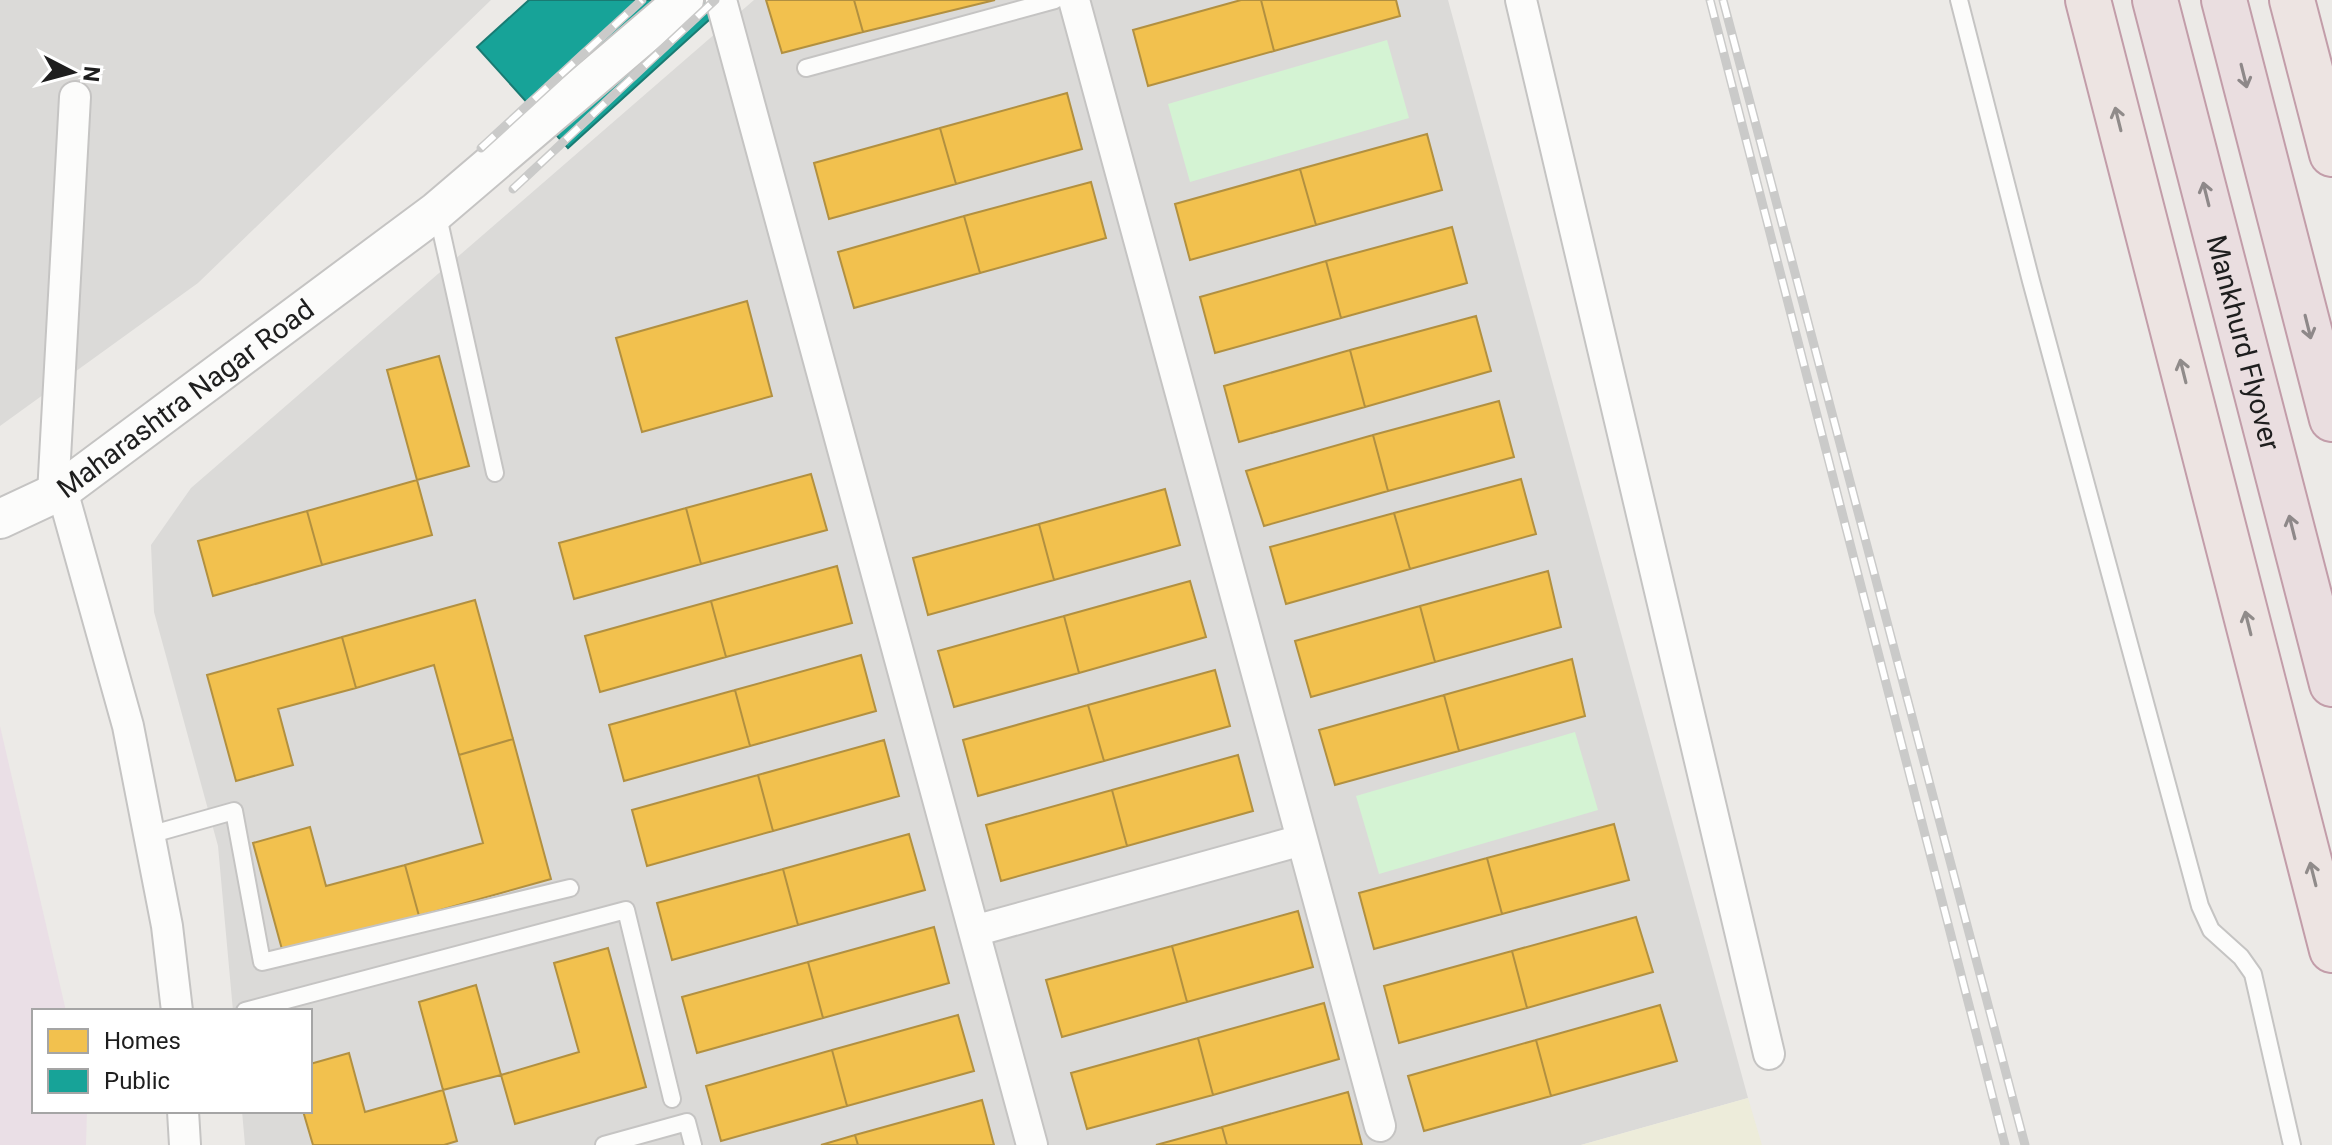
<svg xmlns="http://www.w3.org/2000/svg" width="2332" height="1145" font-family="Roboto,sans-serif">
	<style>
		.residential { fill: #dbdad8 }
		.industrial { fill: #eadfe6 }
		.farmland { fill: #edecda }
		.park { fill: #d4f3d3 }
		.homes { fill: #f2c14e; stroke: #b29040; stroke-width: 2 }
		.public { fill: #17a398; stroke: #197b73; stroke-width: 2 }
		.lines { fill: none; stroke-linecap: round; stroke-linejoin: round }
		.service-casing { stroke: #c5c4c3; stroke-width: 20 }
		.minor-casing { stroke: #c5c4c3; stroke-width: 34 }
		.tertiary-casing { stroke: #c5c4c3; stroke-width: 42 }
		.trunk-casing { stroke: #c29da9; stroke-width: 48 }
		.motorway-casing { stroke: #c29da9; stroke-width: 48 }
		.service { stroke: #fcfcfb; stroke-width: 16 }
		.minor { stroke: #fcfcfb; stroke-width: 30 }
		.tertiary { stroke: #fcfcfb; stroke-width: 38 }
		.trunk { stroke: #ede4e2; stroke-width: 44 }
		.motorway { stroke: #eadee0; stroke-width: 44 }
		.rail-casing { stroke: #cacac9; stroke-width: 9 }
		.rail { stroke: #fff; stroke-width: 6; stroke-dasharray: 18; stroke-linecap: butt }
		.oneway { stroke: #8e8889 }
		.oneway2 { stroke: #908b8a }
		.labels { text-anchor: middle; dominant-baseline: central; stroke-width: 8; stroke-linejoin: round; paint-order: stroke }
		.street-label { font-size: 28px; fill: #1e1e1e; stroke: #fff }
	</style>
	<rect width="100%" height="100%" fill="#eceae7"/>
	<path class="residential" d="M0 0H491L198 283 0 426Z
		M754 0H1448L1748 1098 1581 1145H245L242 1111H310V1011H233L218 846 154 612 151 545 191 488Z"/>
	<path class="industrial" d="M0 726 66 1011H34V1111H87L86 1145H0Z"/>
	<path class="farmland" d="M1748 1098 1762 1145H1581Z"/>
	<path class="park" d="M1387 40 1409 118 1190 182 1168 104Z
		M1575 732 1598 810 1379 874 1356 796Z"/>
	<path class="homes" d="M766 0H854L863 32 782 53Z
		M854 0H995L863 32Z
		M1241 0H1261L1274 51 1148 86 1133 30Z
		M1261 0H1396L1400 16 1274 51Z
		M1067 93 1082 149 956 184 940 128Z
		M940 128 956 184 829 219 814 163Z
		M1427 134 1442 190 1316 225 1300 169Z
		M1300 169 1316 225 1190 260 1175 204Z
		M1091 182 1106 238 980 273 964 216Z
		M964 216 980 273 854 308 838 252Z
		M1452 227 1467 283 1341 318 1326 261Z
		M1326 261 1341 318 1215 353 1200 297Z
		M747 301 772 396 642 432 616 338Z
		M1476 316 1491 371 1365 407 1350 350Z
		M1350 350 1365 407 1239 442 1224 386Z
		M439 356 469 466 417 480 387 370Z
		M1499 401 1514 457 1388 491 1373 435Z
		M1373 435 1388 491 1264 526 1246 471Z
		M811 474 827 530 701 564 686 508Z
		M1521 479 1536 534 1410 569 1394 513Z
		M417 480 432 535 322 565 307 511Z
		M1165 489 1180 545 1054 580 1039 524Z
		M686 508 701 564 574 599 559 543Z
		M307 511 322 565 213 596 198 541Z
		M1394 513 1410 569 1286 604 1270 547Z
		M1039 524 1054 580 928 615 913 558Z
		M837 566 852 623 726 657 711 601Z
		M1548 571 1561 627 1435 662 1420 606Z
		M1190 581 1206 637 1079 673 1064 616Z
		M475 600 513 739 459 755 434 665 356 688 342 637Z
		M711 601 726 657 600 692 585 636Z
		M1420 606 1435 662 1311 697 1295 641Z
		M1064 616 1079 673 954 707 938 651Z
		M342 637 356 688 278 709 293 765 236 781 207 675Z
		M861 655 876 711 750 746 735 690Z
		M1572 659 1585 716 1459 751 1444 695Z
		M1215 670 1230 726 1104 761 1088 705Z
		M735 690 750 746 624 781 609 725Z
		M1444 695 1459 751 1335 785 1319 730Z
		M1088 705 1104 761 978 796 963 740Z
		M513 739 551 879 419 916 405 865 483 843 459 755Z
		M884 740 899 796 773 831 758 775Z
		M1238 755 1253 811 1127 846 1112 790Z
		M758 775 773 831 647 866 632 810Z
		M1112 790 1127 846 1001 881 986 825Z
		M1614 824 1629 880 1502 914 1487 858Z
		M310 827 326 886 405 865 419 916 283 953 253 843Z
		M909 834 925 890 798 925 783 869Z
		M1487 858 1502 914 1374 949 1359 893Z
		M783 869 798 925 672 960 657 903Z
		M1298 911 1313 967 1187 1002 1172 946Z
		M1636 917 1653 972 1527 1008 1512 951Z
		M934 927 949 983 823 1018 808 962Z
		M1172 946 1187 1002 1062 1037 1046 980Z
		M608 948 646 1087 515 1124 501 1075 579 1052 554 963Z
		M1512 951 1527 1008 1399 1043 1384 986Z
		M808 962 823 1018 697 1053 682 997Z
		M476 985 501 1075 443 1090 419 1002Z
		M1324 1003 1339 1059 1213 1095 1198 1038Z
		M1660 1005 1677 1061 1551 1096 1536 1040Z
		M958 1015 974 1071 847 1106 832 1050Z
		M1198 1038 1213 1095 1087 1129 1071 1073Z
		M1536 1040 1551 1096 1424 1131 1408 1076Z
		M832 1050 847 1106 721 1141 706 1086Z
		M349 1053 365 1112 443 1090 457 1141 444 1145H313L303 1111H310V1064Z
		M1348 1092 1362 1145H1227L1222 1127Z
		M982 1100 994 1145H858L855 1135Z
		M1222 1127 1227 1145H1156Z
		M855 1135 858 1145H821Z"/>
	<path class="public" d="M529 0H731L568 148 477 47Z"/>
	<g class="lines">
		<g class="service-casing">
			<path id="service" d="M1959 0 2031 281 2200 906 2211 930 2241 957 2253 974 2292 1145
				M806 68 1055 0
				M437 212 495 473
				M149 835 234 811 262 962 570 888
				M245 1011 626 910 672 1099
				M604 1145 687 1122 693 1145"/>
		</g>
		<g class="minor-casing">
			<path id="minor" d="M721 0 1032 1145
				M1074 0 1380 1126
				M1521 0 1769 1054
				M62 490 128 726 167 926 177 1011
				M53 494 75 97
				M974 931 1302 840
				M183 1111 185 1145"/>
		</g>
		<g class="tertiary-casing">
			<g id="tertiary">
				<path id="s1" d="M0 519 62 490 437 211 684 0"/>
			</g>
		</g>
		<g class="trunk-casing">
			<path id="trunk" d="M2088 0 2332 950
				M2292 0 2332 154"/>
		</g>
		<g class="motorway-casing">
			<g id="motorway">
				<path id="s2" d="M2155 0 2332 684"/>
				<path d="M2224 0 2332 419"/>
			</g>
		</g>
		<use href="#service" class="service"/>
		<use href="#minor" class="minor"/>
		<use href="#tertiary" class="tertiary"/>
		<use href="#trunk" class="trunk"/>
		<use href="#motorway" class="motorway"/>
		<g class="rail-casing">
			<path id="rail" d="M1710 0 2005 1145
				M1723 0 2025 1145
				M481 148 642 0
				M513 189 715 0"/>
		</g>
		<use href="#rail" class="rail"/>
	</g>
	<defs><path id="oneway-shaft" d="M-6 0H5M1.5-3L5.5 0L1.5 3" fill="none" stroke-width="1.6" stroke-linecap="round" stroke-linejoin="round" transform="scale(2)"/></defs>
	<g class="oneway">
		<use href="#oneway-shaft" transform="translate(2244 76) rotate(76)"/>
		<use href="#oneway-shaft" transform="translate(2206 194) rotate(-104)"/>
		<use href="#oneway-shaft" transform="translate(2308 327) rotate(76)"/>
		<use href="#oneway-shaft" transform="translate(2292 527) rotate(-104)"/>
	</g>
	<g class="oneway2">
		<use href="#oneway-shaft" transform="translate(2118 119) rotate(-104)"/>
		<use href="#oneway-shaft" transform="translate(2183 371) rotate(-104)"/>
		<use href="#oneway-shaft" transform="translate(2248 623) rotate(-104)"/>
		<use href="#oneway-shaft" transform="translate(2313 874) rotate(-104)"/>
	</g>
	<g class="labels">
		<g class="street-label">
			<text stroke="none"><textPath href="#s2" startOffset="354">Mankhurd Flyover</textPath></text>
			<text stroke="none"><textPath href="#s1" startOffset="222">Maharashtra Nagar Road</textPath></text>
		</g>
	</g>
	<rect x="32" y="1009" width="280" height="104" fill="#ffffff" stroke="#a5a5a5" stroke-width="2"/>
	<rect x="48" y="1029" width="40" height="24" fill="#f2c14e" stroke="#a5a5a5" stroke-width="2"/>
	<text x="104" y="1049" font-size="24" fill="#1e1e1e">Homes</text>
	<rect x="48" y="1069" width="40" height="24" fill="#17a398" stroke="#a5a5a5" stroke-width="2"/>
	<text x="104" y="1089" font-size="24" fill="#1e1e1e">Public</text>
	<g transform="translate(72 72) rotate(96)" stroke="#ffffff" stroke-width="6" paint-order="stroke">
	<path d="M0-6L14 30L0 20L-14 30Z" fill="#1e1e1e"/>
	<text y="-12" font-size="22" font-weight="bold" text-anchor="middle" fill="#1e1e1e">N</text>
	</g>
</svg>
